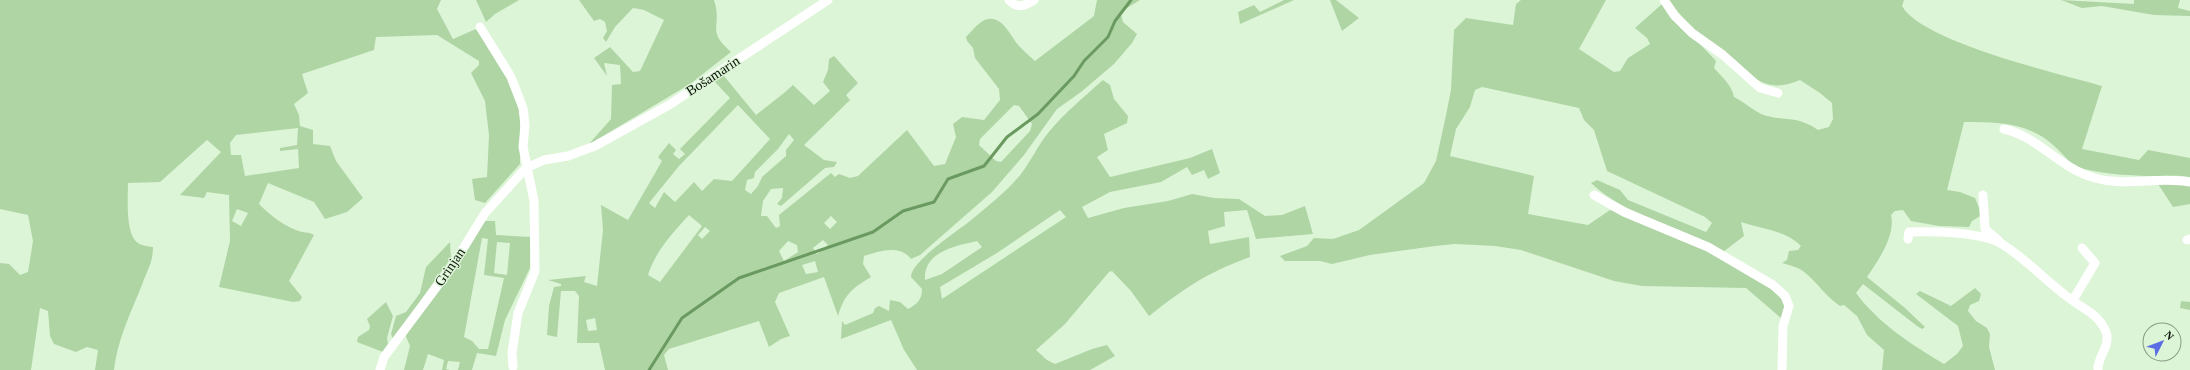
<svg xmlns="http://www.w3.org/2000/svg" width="2190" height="370" font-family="Georgia,serif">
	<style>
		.green { fill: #afd5a5; fill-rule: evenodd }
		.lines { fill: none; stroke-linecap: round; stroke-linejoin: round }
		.stream { stroke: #6a9a5f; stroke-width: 3 }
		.street { stroke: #fff; stroke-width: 9 }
		.labels { text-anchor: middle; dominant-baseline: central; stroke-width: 3; stroke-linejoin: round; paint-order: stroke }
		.street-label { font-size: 14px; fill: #0c140a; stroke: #ddf5d7 }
	</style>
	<rect width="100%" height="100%" fill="#ddf5d7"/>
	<path class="green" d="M0 0H441L437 9 453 39 476 29 503 67 520 104V164L485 203 475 200 472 179 487 177 489 135 485 101 471 73 479 65V61L437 35 376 37 374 50 302 74 308 93 294 104 299 115 300 126 313 130V144L330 146 336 161 363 198 347 212 325 219 314 202 268 183 259 204C270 215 286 228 302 232 307 233 309 232 314 235L289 281 302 297 300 301 293 302 219 287 230 241 229 195 207 192 204 198 180 195 221 152 207 140 160 182 128 183C128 198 125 234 138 243 142 246 148 246 153 247 153 263 147 270 142 285 131 312 117 341 114 370H95L98 350 87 347 76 352 54 344 50 336 48 311 40 308 31 370H0V263L9 264 20 275 28 272 33 241 28 215 0 209ZM298 128 297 145 280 148V151L298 149 299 168 245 176 241 155H231L230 143 236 135ZM237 209 248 213 241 226 232 221Z
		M476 0H519L495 14 486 22Z
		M579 0H714C723 26 705 30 731 52L690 84 588 145 611 119 612 85 621 84 620 65 604 63 607 76 594 58 610 47 633 72 640 71 664 20 644 10 633 8 615 27 606 42 603 38 607 31 605 22 600 19 594 21Z
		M1097 0H1140L1127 8 1121 14 1123 22 1137 34 1132 43 1114 64 1081 92 1057 109 1024 155 992 192 920 255 911 259C900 244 879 251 864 256L863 264 871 277C851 289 845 294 838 316L824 277 779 293 775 302 790 336 781 339 769 347 759 321 669 349 664 355 668 370H605L599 343H577L579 296 575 291H561L557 337 547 335 549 306 554 287 561 286V284L548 280 586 276 584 282 597 286 603 230 601 205 628 220 662 161 658 157 669 143 676 150 673 154 679 159 685 154 680 149 730 98 715 82 720 71 756 115 784 93 793 85 814 105 830 91 823 82 828 70 829 59 834 56 858 83 846 95 850 100 804 145 824 160 837 162 834 167 825 168 781 206 777 204 782 198 783 188 771 189 763 201 761 216H767L776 228 780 226 779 215 831 173 835 177 839 174 850 178 858 176 907 130 934 166 945 164 956 137 953 124 962 117 984 120 1000 100 999 89 975 58 973 48 967 41 966 37C972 31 979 21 988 19 1003 16 1011 37 1019 46 1024 51 1029 56 1035 61L1094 16ZM738 105 770 139 732 181 714 179 702 191 694 182 675 202 664 192 655 208 649 203 679 166ZM1014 105 1019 106 1032 124 1030 131 1001 162 996 161 979 145 980 139ZM789 134 794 140 786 150V156L762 177 758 186 751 194 745 190 747 180 754 178 755 172 778 149ZM689 215 702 226 660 282 648 275C656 250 672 234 689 215ZM831 216 837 222 830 229 824 223ZM705 227 710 231 702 239 698 235ZM823 240 828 245 817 254 813 248ZM788 241 797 245 798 252 784 261 779 251ZM815 261 818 272 806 274 802 265ZM595 318 597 330 588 331 586 320Z
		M1284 0H1294L1240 24 1238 12 1254 5 1260 12Z
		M1330 0H1336L1359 18 1342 31Z
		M1521 0H1606L1579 49 1614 72 1620 71 1628 58 1650 44 1647 38 1635 28 1662 4 1716 61 1714 68C1722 77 1732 85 1734 97 1744 102 1753 110 1761 114 1781 122 1796 114 1818 130L1829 127 1833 119 1832 103 1820 93 1800 80C1783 87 1772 88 1756 79L1693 32 1669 0H1904L1902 6C1922 42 2060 74 2102 86L2082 149 2139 160 2148 150 2190 158V177C2178 175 2166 176 2154 176 2131 176 2106 174 2084 169 2070 166 2063 153 2053 145 2028 122 1996 122 1964 122L1947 190 1960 192 1975 198 1982 215 1972 221 1969 227 1939 226 1911 221 1903 210 1895 211 1891 215C1896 235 1878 261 1867 277L1905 308 1925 327 1922 329 1917 326 1863 284 1856 293C1879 324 1911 344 1944 364L1957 354 1963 346 1958 326 1916 294 1920 291 1951 306 1975 288 1981 294 1979 301 1970 305 1968 311 1976 321 1987 328 1990 334 1989 347 1995 370H1882L1884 350 1867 335 1857 316 1844 305 1840 306C1826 297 1817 282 1803 271 1797 267 1789 265 1782 263L1787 260 1789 251 1798 250 1801 246C1785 230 1762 229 1741 222L1744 236 1723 252C1681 225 1628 218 1591 183L1597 180 1620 190 1628 200 1706 232 1712 223 1705 217 1607 171 1594 130 1584 120 1579 108 1482 87 1475 90 1470 107 1456 129 1450 156 1534 176 1528 214 1588 225 1610 210 1693 242 1772 287 1786 305 1782 319 1746 288 1642 286 1614 281 1521 250 1495 246 1455 244 1435 246 1370 255 1332 264 1320 261H1285L1280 256 1307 246 1314 238 1333 239 1359 230 1424 183 1436 161 1445 120 1451 90 1454 30 1466 18 1513 25 1516 4Z
		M2061 0 2134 4V0H2180L2178 8 2190 11V16L2154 15 2102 6 2082 8Z
		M1103 80 1110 85 1114 99 1128 116 1127 123 1104 134 1108 150 1097 157 1110 177 1190 158 1212 149 1220 173 1208 179 1204 170 1192 175 1187 167 1161 182 1110 192 1082 207 1088 218 1124 208 1168 201 1192 194 1214 198 1239 199 1265 216 1282 215 1305 206 1313 234 1256 239 1247 210 1224 212 1225 226 1208 231 1210 244 1249 237 1250 257C1206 273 1185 288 1149 316L1131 291 1112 271 1109 272 1065 324 1036 350 1047 360 1055 364 1092 349 1107 345 1115 356 1090 370H917L904 350 891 320 841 339 842 321 845 325 873 313 875 308 879 306 889 311 890 300 900 302 908 309C917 304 922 300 922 289L911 277C911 260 963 228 976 216 992 203 1008 190 1021 174 1031 161 1038 145 1048 133 1064 113 1084 97 1103 80ZM1060 210 1066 217 942 299 940 287 997 253ZM977 241 982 247 942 274 925 280C923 252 955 246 977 241Z
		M2158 184 2190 185V204L2173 207Z
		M483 221H495L496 235 531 237 530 268 505 320 496 356 477 353 472 370H458L460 362 448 361 446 369 450 370H442L444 360 428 354 423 370H404L410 346 405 334ZM482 238 488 239 484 275 504 278 488 349H479L472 341 464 337ZM497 242 510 243 507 275 494 273Z
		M450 242 451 258 393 339 391 334 396 316 406 312 420 293 426 267Z
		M2181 301 2190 302V310L2180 308Z
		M386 302 393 316 387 338 388 344 383 352 357 342 358 337 369 330 370 326 367 319Z"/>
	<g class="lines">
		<path class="stream" d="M649 370 682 318 739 278 873 232 903 211 934 202 948 179 984 166 1007 137 1038 114 1074 76 1084 61 1108 37 1115 21 1131 0"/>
		<path class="street" d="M1009 0C1017 9 1025 6 1034 0
			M1664 0 1674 15 1692 33 1723 55 1760 88 1778 93
			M480 27 511 77 523 108 525 125 523 147 534 201 535 271 518 313 512 353 513 367
			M2004 129C2039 137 2059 168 2095 178 2127 187 2159 176 2190 182
			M1594 195 1624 212 1708 247 1773 285 1785 296 1789 306 1783 326 1782 370
			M1983 195 1985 229 1999 241
			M1908 239 1909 232C1933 231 1981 232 2002 244 2026 259 2046 281 2069 298 2083 309 2099 314 2106 332 2111 346 2097 357 2098 370
			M2187 240 2190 239
			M2073 300 2095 263 2082 248
			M380 370 384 357 453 265 485 213 526 168 544 160 568 156 595 146 669 105 828 0"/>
	</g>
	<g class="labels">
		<g class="street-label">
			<text transform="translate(713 76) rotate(-33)">Bošamarin</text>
			<text transform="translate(450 267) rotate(-56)">Grinjan</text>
		</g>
	</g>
	<g transform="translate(2162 342) rotate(48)"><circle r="19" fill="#ddf5d7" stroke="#899b85"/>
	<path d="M0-3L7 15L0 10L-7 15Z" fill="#5a6de4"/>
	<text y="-6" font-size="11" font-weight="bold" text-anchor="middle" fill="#0c140a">N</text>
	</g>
</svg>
